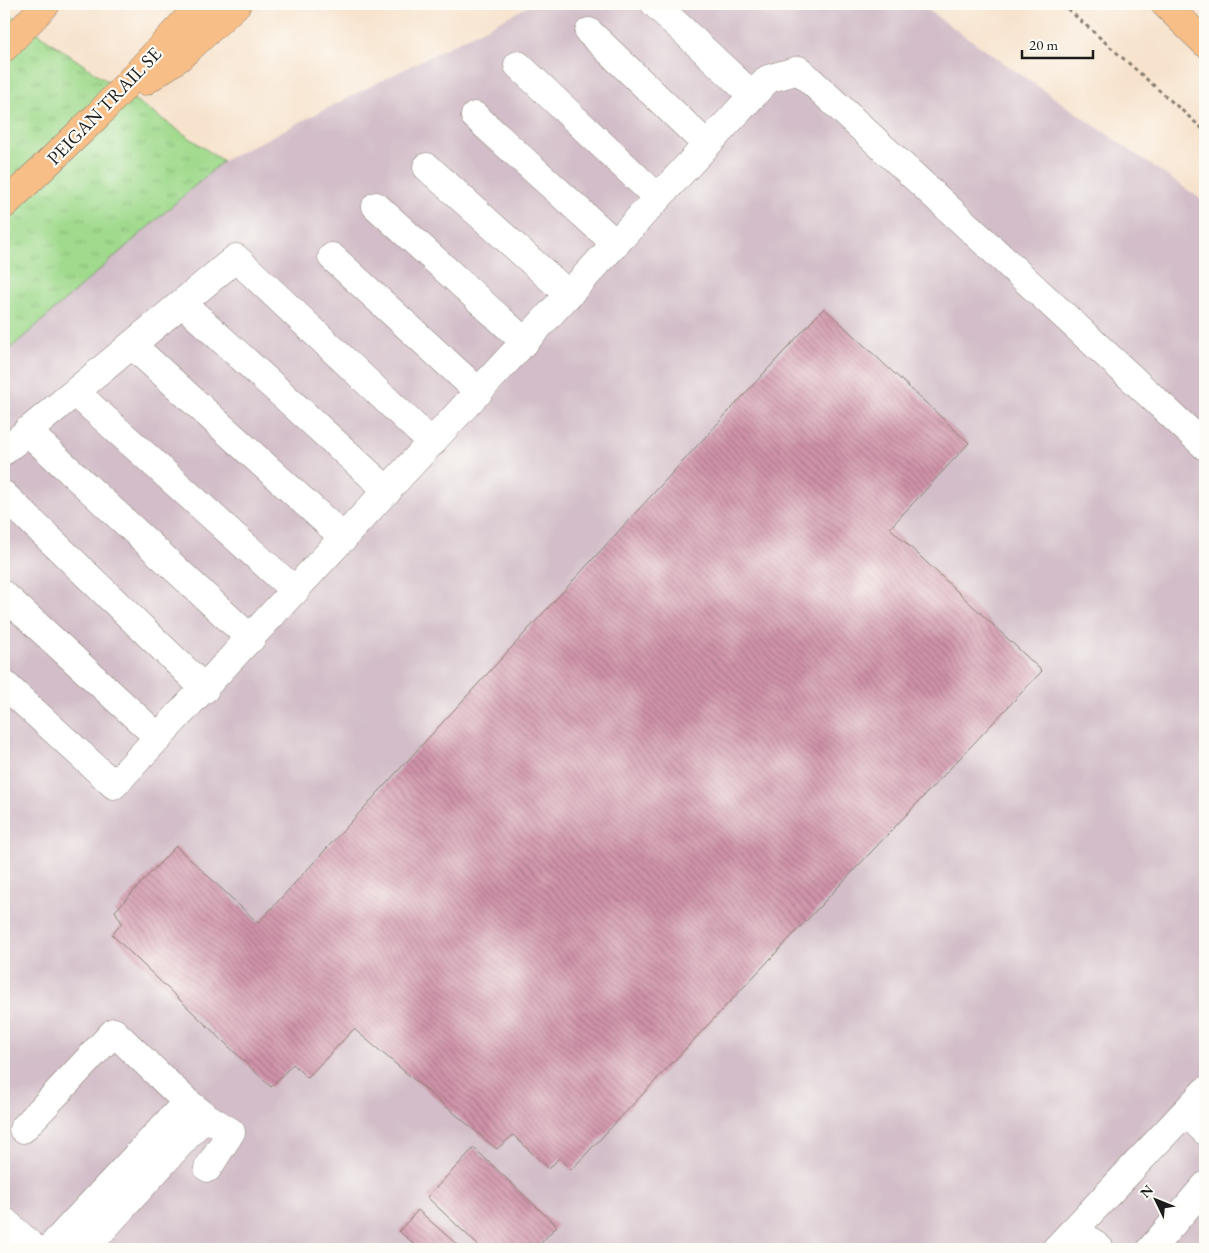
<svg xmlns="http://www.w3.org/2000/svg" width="1209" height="1253" font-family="'EB Garamond',serif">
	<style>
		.industrial { fill: #d2bdc8 }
		.grass { fill: url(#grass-tufts); stroke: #5e7b54 }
		.building { fill: url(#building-back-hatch) }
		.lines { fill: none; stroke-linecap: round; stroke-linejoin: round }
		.minor-casing { stroke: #8a8074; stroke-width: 29 }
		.major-casing { stroke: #8a8074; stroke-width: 29 }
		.path { stroke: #8a8074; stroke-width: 3; stroke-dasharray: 4 4; stroke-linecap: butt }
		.minor { stroke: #fff; stroke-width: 28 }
		.major { stroke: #f7be87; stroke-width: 28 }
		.labels { text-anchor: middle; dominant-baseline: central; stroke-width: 4.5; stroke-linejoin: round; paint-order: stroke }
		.street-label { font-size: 19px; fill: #1c1c1c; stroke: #fdfcf7 }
	</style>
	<defs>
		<pattern id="grass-tufts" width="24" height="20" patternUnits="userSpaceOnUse" patternTransform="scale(1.25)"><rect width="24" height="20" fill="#a0da8d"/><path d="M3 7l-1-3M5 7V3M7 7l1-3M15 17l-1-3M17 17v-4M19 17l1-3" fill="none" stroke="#89ba79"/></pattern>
		<pattern id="building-back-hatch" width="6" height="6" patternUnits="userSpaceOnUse" patternTransform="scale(1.25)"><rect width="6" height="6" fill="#d093a9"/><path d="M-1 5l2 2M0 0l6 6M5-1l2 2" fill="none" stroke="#a87789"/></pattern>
	</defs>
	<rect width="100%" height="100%" fill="#fdfcf7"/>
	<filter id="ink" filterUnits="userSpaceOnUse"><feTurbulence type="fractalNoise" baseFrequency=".02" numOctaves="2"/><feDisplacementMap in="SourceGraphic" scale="10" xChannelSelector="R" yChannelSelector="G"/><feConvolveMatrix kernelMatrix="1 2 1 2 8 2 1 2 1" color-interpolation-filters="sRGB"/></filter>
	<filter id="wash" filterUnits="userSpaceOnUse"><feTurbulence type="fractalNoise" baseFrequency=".0096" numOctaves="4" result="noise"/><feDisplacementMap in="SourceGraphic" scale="20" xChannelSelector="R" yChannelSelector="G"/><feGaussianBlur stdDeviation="1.12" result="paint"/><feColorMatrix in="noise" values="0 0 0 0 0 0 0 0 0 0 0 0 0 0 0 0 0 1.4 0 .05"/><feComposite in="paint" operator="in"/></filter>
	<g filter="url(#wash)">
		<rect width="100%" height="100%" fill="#f7e3cd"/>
		<path class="industrial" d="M533 4H919L1205 202V1249H4V354L223 161Z"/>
		<path class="grass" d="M4 10 223 161 4 354Z"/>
		<g id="blocks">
			<path class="building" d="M824 308 969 443 890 528 1042 671 571 1170 559 1158 549 1169 513 1135 497 1149 354 1029 307 1078 293 1064 271 1087 112 935 122 923 115 911 176 846 258 923Z
				M474 1148 557 1226 535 1249H482L427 1197Z
				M418 1210 462 1249H420L399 1231Z"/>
		</g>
	</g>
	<g filter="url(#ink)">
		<use href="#blocks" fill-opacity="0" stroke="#8a8074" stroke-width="1"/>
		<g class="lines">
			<g class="minor-casing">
				<path id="minor" d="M655 4 753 96
					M589 32 707 145
					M518 65 658 198
					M475 116 616 244
					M427 167 569 295
					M376 206 525 342
					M332 257 479 392
					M182 303 388 491
					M132 345 344 538
					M75 392 295 591
					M27 431 251 639
					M4 451 236 258 432 443
					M4 495 205 689
					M4 595 159 738
					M4 684 114 785 768 79 799 70 1205 446
					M1186 1112 1205 1131
					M23 1129 114 1032 187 1102 205 1116 231 1132 208 1168
					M4 1221 35 1249
					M1076 1229 1100 1249
					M49 1249 187 1102
					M85 1249 205 1116
					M1056 1249 1205 1091
					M1151 1249 1205 1186"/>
			</g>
			<g class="major-casing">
				<path id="major" d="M1165 4 1205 43
					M4 48 46 4
					M145 81 180 57 237 4
					M4 205 99 114 201 4"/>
			</g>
			<path class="path" d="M1062 4 1205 131"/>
			<use href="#minor" class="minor"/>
			<use href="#major" class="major"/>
		</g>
	</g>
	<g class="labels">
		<g class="street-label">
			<text transform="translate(104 106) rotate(-46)">PEIGAN TRAIL SE</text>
		</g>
	</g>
	<rect width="1209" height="1253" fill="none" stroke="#fdfcf7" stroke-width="20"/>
	<g transform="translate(1156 1200) rotate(313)" stroke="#fdfcf7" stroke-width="4" paint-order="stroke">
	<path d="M0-4L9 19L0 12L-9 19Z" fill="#1c1c1c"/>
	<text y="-8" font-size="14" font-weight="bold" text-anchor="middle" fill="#1c1c1c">N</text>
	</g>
	<path d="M1022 50v8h71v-8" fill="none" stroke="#1c1c1c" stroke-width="2.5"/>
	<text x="1029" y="50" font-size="15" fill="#1c1c1c" stroke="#fdfcf7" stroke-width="4" paint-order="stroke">20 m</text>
</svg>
